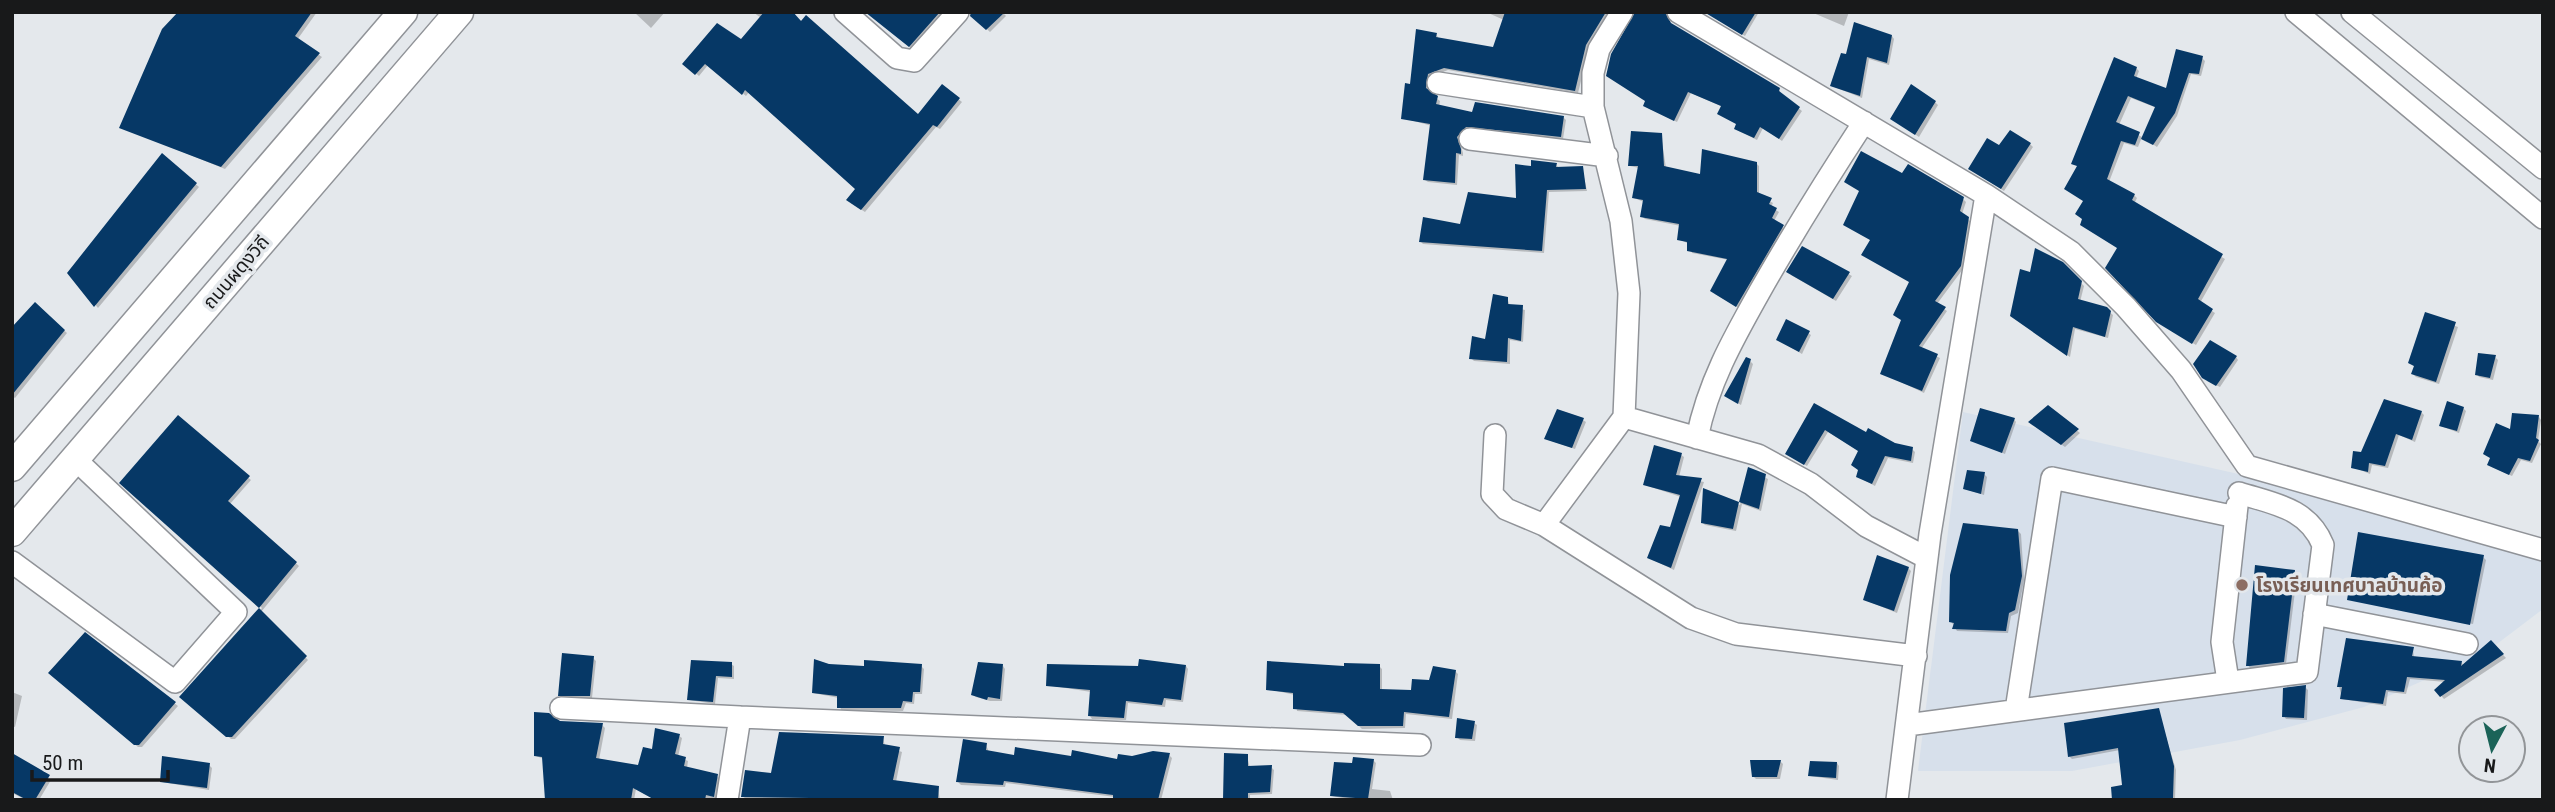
<svg xmlns="http://www.w3.org/2000/svg" width="2555" height="812" font-family="'Roboto Condensed','Noto Sans Thai',sans-serif">
	<style>
		.built { fill: #d7e0eb }
		.shadow { fill: #0003; fill-rule: evenodd }
		.building { fill: #063866 }
		.lines { fill: none; stroke-linecap: round; stroke-linejoin: round }
		.minor-casing { stroke: #909398; stroke-width: 24 }
		.major-casing { stroke: #909398; stroke-width: 31 }
		.minor { stroke: #fff; stroke-width: 21 }
		.major { stroke: #fff; stroke-width: 28 }
		.education-dot { fill: #8d6e63; stroke: #e4e8ec; stroke-width: 2.5 }
		.labels { text-anchor: middle; dominant-baseline: central; stroke-width: 7; stroke-linejoin: round; paint-order: stroke }
		.street-label { font-size: 19px; fill: #18191a; stroke: #e4e8ec }
		.education-label { font-size: 19px; font-weight: bold; fill: #785e54; stroke: #e4e8ec; text-anchor: start }
	</style>
	<rect width="100%" height="100%" fill="#e4e8ec"/>
	<path class="built" d="M1963 412 2234 473 2543 561V609L2485 653 2364 707 2240 740 2072 771H1918Z"/>
	<path class="shadow" d="M180 12H317L297 40 322 57 225 169 121 127Z
		M634 12H665L651 28Z
		M753 12H790L918 116 942 86 962 102 940 129 936 127 865 212 851 203 857 189 749 92 746 96 708 65 699 76 685 64 741 42 761 18Z
		M866 12H946L912 49Z
		M1002 12 1006 16 990 32 975 18Z
		M1486 12H1611L1590 45 1578 93 1448 70 1431 77 1428 92 1440 101 1439 107 1473 115 1563 117 1566 120 1563 139 1467 129 1459 140 1463 153V156L1459 155 1457 185 1428 182 1425 180 1432 126 1403 118 1412 86 1436 34 1439 39 1494 49 1504 20Z
		M1635 12H1669L1668 22 1779 89 1781 94 1802 111 1782 141 1763 128 1757 140 1739 131 1738 125 1723 107 1691 93 1677 122 1648 108Z
		M1705 12H1759L1745 36Z
		M1811 12H1849L1844 26Z
		M1892 36 1894 39 1889 65 1869 59 1862 98 1832 86 1847 56Z
		M2202 58 2205 61 2201 76 2191 74 2177 116 2157 147 2142 137 2138 147 2124 143 2109 182 2134 195 2137 198 2134 204 2225 259 2200 303 2215 313 2196 345 2161 324 2119 249 2085 201 2079 167 2074 163 2136 68 2139 71 2136 79 2167 91ZM2131 98 2157 108 2144 138 2119 125Z
		M1935 102 1938 105 1919 137 1895 121Z
		M1661 135 1666 168 1702 176 1756 163 1759 166V195L1773 203 1771 207 1779 212 1774 221 1785 229 1739 308 1715 294 1729 260 1692 253 1689 244 1679 239 1681 226 1645 219 1642 216 1644 202 1634 198 1639 168 1630 166Z
		M2030 144 2033 147 2004 191 1973 171 1999 147Z
		M162 155 199 187 98 308 70 273Z
		M1556 165 1559 168H1582L1587 191 1549 192 1544 253 1423 244 1421 242 1518 200 1532 168Z
		M1903 175 1963 199 1966 202 1962 214 1971 222 1963 269 1937 304 1947 311 1921 349 1940 358 1924 393 1882 373 1903 320 1910 282Z
		M1802 248 1852 276 1836 301 1791 275Z
		M2062 264 2084 286 2080 302 2106 309 2113 315 2108 338 2075 329 2070 357 2015 319 2031 275Z
		M1507 298 1510 306 1525 310 1523 342 1510 340V364L1474 361 1471 358 1487 341Z
		M35 304 67 333 15 398 12 396V329Z
		M2426 315 2458 327 2439 384 2416 377 2413 374 2415 367 2410 363Z
		M1808 333 1811 335 1802 354 1778 340Z
		M2236 357 2238 360 2220 387 2207 381Z
		M2495 357 2498 360 2493 380 2479 377 2477 374Z
		M1750 361 1753 364 1741 405 1729 398Z
		M1815 406 1867 434 1912 449 1915 452 1913 463 1888 458 1875 486 1858 477 1859 451 1828 432 1807 466 1790 456Z
		M2048 407 2080 433 2065 447 2033 425Z
		M2463 408 2466 411 2459 433 2441 426Z
		M2421 412 2424 415 2415 442 2399 435 2388 468 2372 465 2370 474 2353 467 2362 454Z
		M178 417 251 480 230 504 299 566 261 612 308 660 235 739H231L182 697 262 608 122 483Z
		M2539 417 2541 420 2538 441 2541 444 2532 463 2521 460 2512 476 2492 467Z
		M2014 419 2016 422 2005 454 1972 440Z
		M1583 420 1586 422 1575 449 1546 439Z
		M1681 455 1684 457 1679 477 1704 482 1674 570 1649 558 1672 529 1681 497 1645 485Z
		M1749 470 1768 479 1761 511 1742 504 1736 531 1705 525 1702 522 1705 490 1740 505Z
		M1984 474 1987 477 1984 495 1965 489Z
		M2018 531 2021 534 2024 580 2018 613 2011 616 2008 633 1957 631 1951 621Z
		M2483 557 2486 560 2473 624 2349 598Z
		M1908 568 1911 571 1897 613 1865 600Z
		M2294 572 2297 575 2286 664 2250 668 2248 665Z
		M85 634 178 706 142 747H138L50 673Z
		M2491 642 2506 658 2444 699 2436 690 2446 682 2410 679 2406 694 2388 692 2386 706 2342 699 2339 686 2413 649 2414 658 2461 662 2464 666Z
		M593 658 596 661 592 698H563L560 695Z
		M693 662 731 664 734 666V679L718 678 715 704 689 700Z
		M829 666H921L924 669 922 694H915L914 704 906 703 903 711 841 710 839 698 813 693Z
		M1003 666 1005 669 1002 701H990L976 697 973 694Z
		M1186 666 1188 669 1183 702 1166 700 1165 707 1128 703 1126 720 1092 719 1090 716 1091 692 1047 685Z
		M1379 666 1382 669V690L1413 692 1455 671 1458 674 1452 719 1406 714 1405 728 1362 729 1348 715 1297 711 1295 695 1268 689 1346 668Z
		M2305 687 2308 690 2307 720 2286 719 2284 716Z
		M12 692 22 696 15 727 12 726Z
		M2158 710 2176 770 2175 800H2114L2124 786 2120 750 2072 759 2069 756Z
		M560 723 602 725 605 728 599 760 639 767 654 751 679 736 682 738 678 757 688 761 687 768 720 778 717 799 655 800 636 789 634 800H549L544 759 536 756Z
		M1474 723 1477 725 1475 741 1460 740 1457 737Z
		M883 738 885 746 902 752 896 782 938 788 940 800H749L743 797 773 775Z
		M986 745 989 752 1016 757 1119 761 1169 755 1172 758 1161 800H1115V797L1006 783 1005 787 961 785 958 782Z
		M12 755 51 780 39 800H26L12 793Z
		M1247 756 1250 768 1271 767 1274 770 1272 794 1250 795V800H1225Z
		M1373 760 1376 763 1372 789 1390 791 1393 800H1353L1332 796Z
		M1780 761 1783 764 1780 779H1756L1753 776Z
		M1837 763 1839 766 1838 780 1810 776Z
		M209 765 212 768 209 790 162 782Z"/>
	<path class="building" d="M178 12H312L295 36 320 53 221 167 119 128 162 29Z
		M764 12H793L801 21 806 15 918 114 942 84 960 98 937 127 933 125 861 210 846 200 855 189 745 90 742 95 705 64 695 75 682 64 717 23 741 39Z
		M865 12H940L909 47Z
		M971 12H1005L986 30 970 16Z
		M1505 12H1606L1586 45 1575 91 1444 68 1428 74 1426 88 1438 96 1436 104 1472 112 1475 102 1564 116 1561 137 1466 127 1457 137 1461 149V154L1456 153 1455 183 1423 180 1430 124 1401 119 1405 83 1410 84 1416 29 1437 33 1436 37 1493 47Z
		M1635 12H1665L1671 23 1780 88 1779 91 1800 107 1779 139 1760 127 1754 138 1734 129 1736 124 1717 114 1721 106 1688 92 1674 121 1643 106 1645 101 1606 76 1611 54Z
		M1704 12H1756L1742 35Z
		M1854 22 1892 35 1887 63 1867 57 1860 96 1830 86 1841 53 1846 54Z
		M2176 49 2203 56 2199 74 2189 73 2175 113 2153 145 2141 139 2155 107 2128 96 2116 122 2140 132 2135 145 2121 141 2107 179 2135 194 2132 200 2223 254 2198 299 2213 309 2192 344 2156 322 2105 268 2117 248 2080 225 2082 219 2075 214 2083 201 2064 189 2077 166 2071 164 2114 57 2137 67 2134 76 2166 88Z
		M1911 84 1936 101 1915 135 1890 119Z
		M2010 130 2031 143 2001 189 1968 169 1987 138 1999 145Z
		M1631 131 1662 133 1664 166 1700 174 1702 149 1757 162V192L1772 198 1769 204 1777 208 1772 218 1784 225 1736 307 1710 291 1727 259 1687 251V242L1677 240 1679 224 1640 217 1643 200 1632 198 1638 166H1628Z
		M1861 151 1902 173 1908 164 1964 197 1960 211 1969 217 1961 266 1935 301 1946 307 1919 346 1938 354 1922 391 1880 374 1901 320 1893 315 1909 282 1861 255 1870 240 1843 225 1859 191 1844 182Z
		M162 153 197 183 94 307 67 273Z
		M1531 160 1557 163 1556 167 1583 166 1586 189 1547 190 1542 251 1419 242 1423 217 1460 224 1468 192 1516 198 1515 164 1531 166Z
		M1802 246 1850 272 1833 299 1786 272Z
		M2035 248 2063 262 2082 281 2078 299 2107 307 2111 311 2105 337 2073 327 2067 356 2010 316 2020 269 2030 272Z
		M1493 294 1508 297V304L1523 305 1521 341 1508 338 1507 362 1469 359 1472 336 1485 339Z
		M35 302 65 330 12 395V327Z
		M2425 312 2456 322 2436 382 2411 374 2414 366 2408 363Z
		M1786 319 1810 331 1799 352 1776 340Z
		M2210 340 2237 356 2216 386 2202 378 2193 364Z
		M2478 353 2496 355 2490 378 2475 375Z
		M1746 357 1751 359 1738 404 1724 396Z
		M2384 399 2422 411 2412 440 2396 434 2385 466 2369 463 2368 472 2351 468 2353 451 2361 452Z
		M2447 401 2464 407 2457 431 2439 426Z
		M1814 403 1866 432 1868 428 1895 443 1913 447 1911 461 1885 456 1872 484 1856 477 1858 470 1851 465 1858 451 1825 430 1804 465 1785 454Z
		M2048 405 2079 429 2061 445 2028 422Z
		M1980 408 2015 418 2002 453 1970 441Z
		M1557 409 1584 418 1572 448 1544 439Z
		M2512 413 2539 415 2536 438 2539 440 2530 461 2518 458 2509 475 2487 465 2490 458 2483 454 2496 423 2510 429Z
		M178 415 250 476 228 501 297 562 259 608 307 656 232 737H226L179 697 259 608 119 483Z
		M1654 445 1682 453 1676 475 1702 478 1671 568 1647 558 1660 525 1670 527 1680 495 1643 485Z
		M1748 467 1766 474 1759 509 1739 502Z
		M1967 470 1985 472 1981 494 1963 489Z
		M1703 488 1739 502 1733 529 1701 523Z
		M1963 523 2018 529 2022 576 2015 610 2009 613 2006 631 1952 629 1954 623 1949 622 1950 575Z
		M2358 532 2484 555 2470 625 2347 600Z
		M1877 555 1909 567 1894 611 1863 600Z
		M2255 565 2295 570 2284 662 2250 666H2246Z
		M85 632 176 702 139 745H134L48 673Z
		M2346 638 2414 647 2412 656 2462 661 2461 666 2491 640 2504 654 2440 697 2434 690 2445 680 2407 677 2404 692 2386 690 2383 704 2340 699 2342 687H2337Z
		M562 653 594 656 590 696H558Z
		M814 659 829 664 864 666V660L922 664 920 692H913L912 702 903 701 901 708H837V696L812 693Z
		M1139 659 1186 665 1181 700 1164 698 1162 705 1126 701 1124 718 1088 716 1090 690 1046 686 1047 664 1138 666Z
		M691 660 732 662V677L716 676 713 702 687 700Z
		M1267 661 1344 666V663L1380 664V689L1411 690 1412 679 1429 680 1433 666 1456 670 1449 717 1404 712 1403 726H1358L1343 713 1293 709V693L1266 690Z
		M978 662 1003 664 1000 699 988 697 987 700 971 695Z
		M2306 685 2304 718 2282 717 2283 688Z
		M2159 708 2174 766 2173 798 2112 800 2111 787 2122 785 2118 748 2068 757 2064 723Z
		M534 712 549 713 560 721 603 723 596 758 638 765 643 747 652 749 655 728 680 734 675 754 686 757 684 766 718 774 714 797 706 795 705 800H655L633 788 631 800H545L542 757 534 756Z
		M1457 718 1475 721 1472 739 1455 738Z
		M779 732 884 736 883 744 900 747 893 780 939 786 938 800 741 797 745 770 771 773Z
		M963 739 987 743 986 750 1014 755 1015 747 1071 756 1072 750 1117 759 1118 754 1132 756 1153 751 1170 753 1158 800H1113V795L1004 781 1003 785 956 782Z
		M12 753 50 775 35 800H27L12 792Z
		M1224 753 1248 754V766L1272 765 1270 792 1248 793V800H1223Z
		M162 756 210 763 207 788 160 782Z
		M1353 757 1374 759 1368 799 1330 796 1334 762 1352 763Z
		M1750 760H1781L1777 777H1752Z
		M1810 761 1837 762 1836 778 1808 776Z"/>
	<g class="lines">
		<g class="minor-casing">
			<path id="minor" d="M845 12 897 58 914 61 958 12
				M1622 12 1599 49 1593 73V107L1621 221 1629 293 1624 417 1758 455 1811 484 1866 526 1927 558
				M1678 12 1986 195 2071 252 2126 307 2181 370 2247 466 2543 550
				M2296 12 2543 218
				M2352 12 2543 168
				M1438 83 1593 107
				M1470 139 1607 156
				M1495 435 1492 494 1506 509 1544 525 1691 618 1736 634 1916 656
				M1697 438C1708 383 1733 339 1760 291 1793 233 1828 177 1864 122
				M1544 525 1624 417
				M12 562 175 682 236 612 75 459
				M2314 614 2467 644
				M2228 681 2222 642 2237 506
				M561 708 740 717
				M2016 710 2052 478 2236 517
				M1907 725 2307 672 2323 545C2308 508 2274 504 2239 493
				M727 800 740 717 1420 745
				M1897 800 1930 534 1986 195"/>
		</g>
		<g class="major-casing">
			<path id="major" d="M12 467 403 12
				M12 532 459 12"/>
		</g>
		<use href="#minor" class="minor"/>
		<use href="#major" class="major"/>
	</g>
	<circle class="education-dot" cx="2242" cy="585" r="7"/>
	<g class="labels">
		<g class="street-label">
			<text transform="translate(236 272) rotate(-49)">ถนนผดุงวิถี</text>
		</g>
		<g class="education-label">
			<text x="2256" y="585">โรงเรียนเทศบาลบ้านค้อ</text>
		</g>
	</g>
	<rect width="2555" height="812" fill="none" stroke="#18191a" stroke-width="28"/>
	<g transform="translate(2492 749) rotate(187)"><circle r="33" fill="#e4e8ec" stroke="#929598" stroke-width="2"/>
	<path d="M0-5L12 26L0 18L-12 26Z" fill="#1b6358"/>
	<text y="-10" font-size="19" font-weight="bold" text-anchor="middle" fill="#18191a">N</text>
	</g>
	<path d="M32 770v10h136v-10" fill="none" stroke="#18191a" stroke-width="3.5"/>
	<text x="42" y="770" font-size="21" fill="#18191a" stroke="#e4e8ec" stroke-width="5" paint-order="stroke">50 m</text>
</svg>
